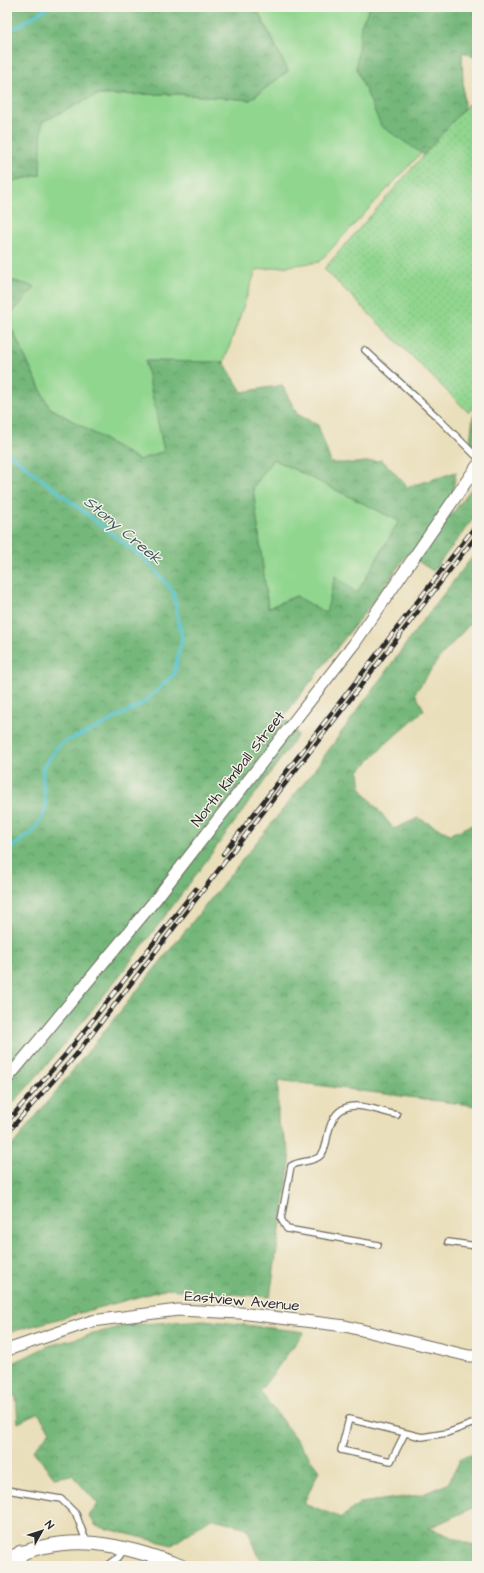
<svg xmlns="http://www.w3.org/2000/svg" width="484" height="1573" font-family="'Architects Daughter',sans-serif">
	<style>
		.green { fill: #91d68f; stroke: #5e805d }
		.forest { fill: url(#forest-crowns); stroke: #507152; fill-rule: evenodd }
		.park { fill: url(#park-dots); stroke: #5e805d }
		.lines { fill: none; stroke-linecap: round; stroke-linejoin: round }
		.stream { stroke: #56c3ce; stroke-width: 3.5 }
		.service-casing { stroke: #6e6a5d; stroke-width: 8 }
		.minor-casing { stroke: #6e6a5d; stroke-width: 13 }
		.tertiary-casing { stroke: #6e6a5d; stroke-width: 15 }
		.secondary-casing { stroke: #6e6a5d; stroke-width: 17 }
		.service { stroke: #fff; stroke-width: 5.5 }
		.minor { stroke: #fff; stroke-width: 11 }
		.tertiary { stroke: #fff; stroke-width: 13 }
		.secondary { stroke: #fff; stroke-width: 15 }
		.rail-casing { stroke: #2b2b2b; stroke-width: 4.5 }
		.rail { stroke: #f7f3e8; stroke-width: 3; stroke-dasharray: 9; stroke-linecap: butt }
		.labels { text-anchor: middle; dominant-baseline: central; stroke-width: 3; stroke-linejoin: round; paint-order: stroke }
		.street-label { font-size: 15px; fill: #2b2b2b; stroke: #f7f3e8 }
		.water-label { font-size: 16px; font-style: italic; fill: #38595c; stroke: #f7f3e8 }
	</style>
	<defs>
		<pattern id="forest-crowns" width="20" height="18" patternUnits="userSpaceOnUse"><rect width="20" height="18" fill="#74b77a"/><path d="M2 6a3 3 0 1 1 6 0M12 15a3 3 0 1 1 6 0" fill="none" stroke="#5f9564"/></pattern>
		<pattern id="park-dots" width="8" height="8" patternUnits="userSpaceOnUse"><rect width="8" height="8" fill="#91d68f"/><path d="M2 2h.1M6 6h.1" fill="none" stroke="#7db87c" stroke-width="1.8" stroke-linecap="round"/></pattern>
	</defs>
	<rect width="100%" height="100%" fill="#f7f3e8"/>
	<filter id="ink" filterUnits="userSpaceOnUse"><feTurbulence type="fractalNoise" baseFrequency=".025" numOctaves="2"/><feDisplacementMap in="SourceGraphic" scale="8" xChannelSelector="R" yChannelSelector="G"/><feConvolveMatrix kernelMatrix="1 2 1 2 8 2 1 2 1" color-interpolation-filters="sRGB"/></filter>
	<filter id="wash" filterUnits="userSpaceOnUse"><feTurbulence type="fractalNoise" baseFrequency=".012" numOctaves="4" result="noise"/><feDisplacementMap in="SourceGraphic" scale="16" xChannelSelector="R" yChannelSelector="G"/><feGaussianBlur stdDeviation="0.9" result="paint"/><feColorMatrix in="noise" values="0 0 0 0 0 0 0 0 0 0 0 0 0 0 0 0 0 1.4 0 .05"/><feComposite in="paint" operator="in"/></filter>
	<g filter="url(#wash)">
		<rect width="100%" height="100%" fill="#eadfbb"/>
		<path class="green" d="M256 7H370L361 25 381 126 422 152 319 262 256 270 224 362 145 361 164 451 139 460 49 407 7 319 35 287 7 279V182L40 175 41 122 96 95 177 94 250 100 288 71Z
			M273 459 399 521 357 593 326 613 296 596 268 608 253 488Z"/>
		<path class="forest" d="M7 7H256L288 71 250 100 177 94 96 95 42 122 40 175 7 182Z
			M370 7H477V57L462 52 464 109 424 155 381 126 356 68 361 25Z
			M7 279 35 287 7 318Z
			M7 319 49 407 139 460 164 451 145 361 224 362 242 392 282 385 297 414 318 425 331 463H357L382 460 408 487 456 472 449 518 477 481V514L433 571 407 554 379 594 284 716 298 735C205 862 113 993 7 1110ZM273 459 399 521 357 593 335 576 326 613 296 596 268 608 253 488Z
			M477 412V445L470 444 473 416Z
			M477 551V616L440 657 415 693 424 710 389 741 359 771 361 789 394 829 418 818 450 834 475 824 477 826V1106L278 1080V1123L288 1145 290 1162 270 1297 167 1289 7 1333V1152L309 777 424 619Z
			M204 1320 304 1332 260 1391 319 1470 304 1503 341 1518 360 1503 420 1495 448 1484 461 1458 477 1453V1482L470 1484 475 1507 429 1528 477 1547V1566H270L259 1557 247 1528 211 1518 172 1545 96 1526 89 1516 98 1504 72 1475 55 1478 33 1451 50 1431 38 1413 18 1423 16 1397 7 1392V1366L48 1346 127 1325Z"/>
		<path class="park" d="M477 94V402L469 413 324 269Z"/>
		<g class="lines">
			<path class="stream" d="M7 31 17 27 48 7
				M7 452 147 561 173 591 182 638 174 674 145 702 99 727 60 744 42 769 46 810 34 831 7 851"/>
		</g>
	</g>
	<g filter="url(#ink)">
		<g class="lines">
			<g class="service-casing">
				<path id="service" d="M365 350 436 416 477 457
					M448 1242 477 1246
					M378 1245 287 1229 281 1219 291 1166C300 1160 312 1163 320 1156 326 1150 326 1142 328 1134 337 1092 366 1108 397 1115
					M405 1433 391 1461 341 1450 349 1419 422 1437 447 1433 477 1422
					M7 1490 61 1499 76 1514 86 1541
					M107 1566 118 1558 124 1550"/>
			</g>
			<g class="minor-casing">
				<path id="minor" d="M7 1079 156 899 354 644 477 466
					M7 1350 92 1321 178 1310 240 1313 345 1326 469 1356H477"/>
			</g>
			<g class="tertiary-casing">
				<path id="tertiary" d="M7 1559C70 1530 119 1544 181 1566"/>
			</g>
			<g class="secondary-casing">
				<path id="secondary" d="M13 1566 21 1553"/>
			</g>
			<use href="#service" class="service"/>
			<use href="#minor" class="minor"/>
			<use href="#tertiary" class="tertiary"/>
			<use href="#secondary" class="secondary"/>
			<g class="rail-casing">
				<path id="rail" d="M223 854 477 524
					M7 1122 66 1054 196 889
					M7 1133 75 1056 477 535"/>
			</g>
			<use href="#rail" class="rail"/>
		</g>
	</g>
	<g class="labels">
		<g class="street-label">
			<text transform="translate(238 769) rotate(-52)">North Kimball Street</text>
			<text transform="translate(242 1301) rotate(5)">Eastview Avenue</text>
		</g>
		<g class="water-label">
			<text transform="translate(123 530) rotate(40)">Stony Creek</text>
		</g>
	</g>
	<rect width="484" height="1573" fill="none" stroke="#f7f3e8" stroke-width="24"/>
	<g transform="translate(42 1531) rotate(51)" stroke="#f7f3e8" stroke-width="3" paint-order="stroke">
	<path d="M0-3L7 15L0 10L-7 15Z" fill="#2b2b2b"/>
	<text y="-6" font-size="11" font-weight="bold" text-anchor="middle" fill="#2b2b2b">N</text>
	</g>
</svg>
